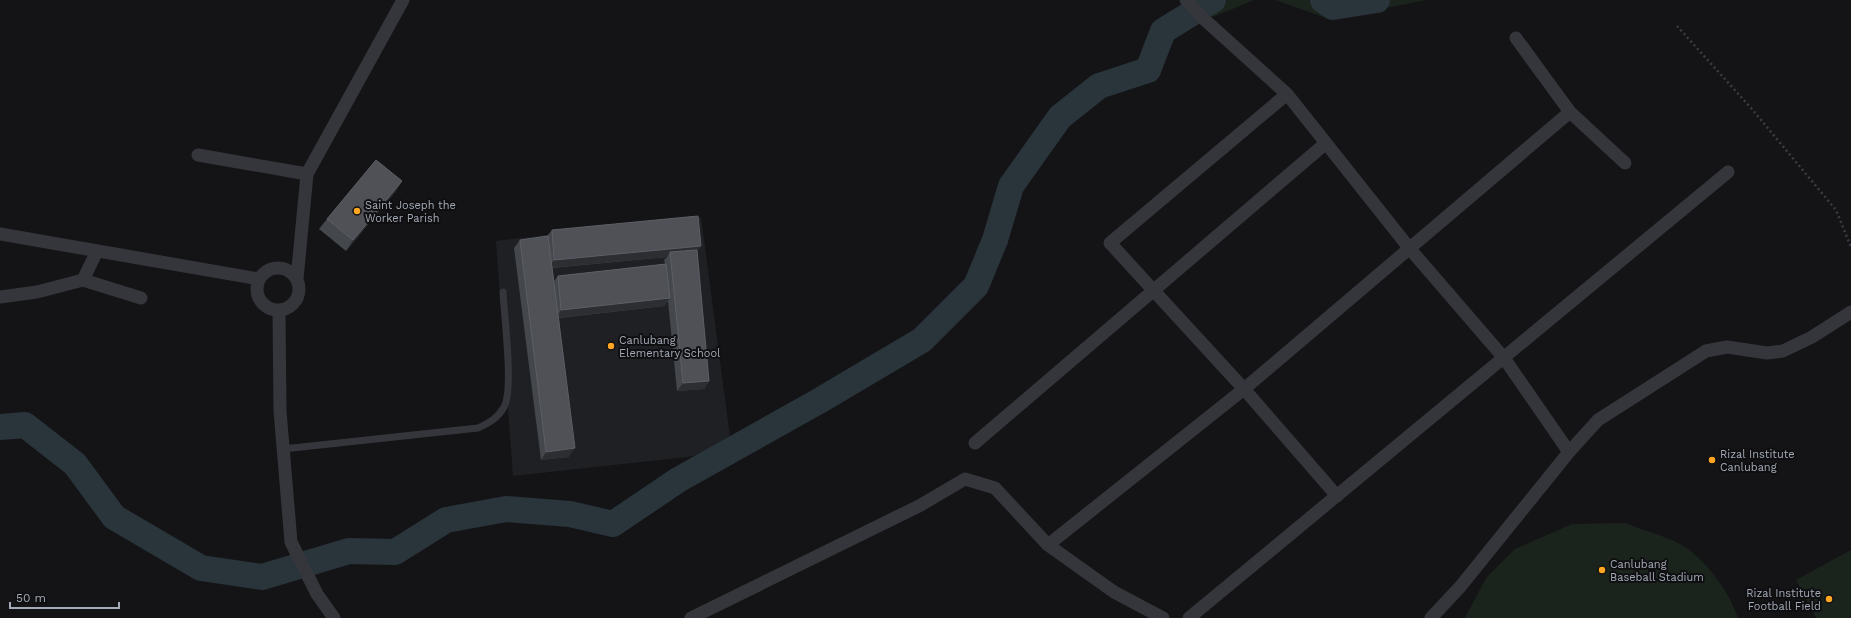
<svg xmlns="http://www.w3.org/2000/svg" width="1851" height="618" font-family="'Work Sans',sans-serif">
	<style>
		.built { fill: #1f2023 }
		.green { fill: #1b241c }
		.lines { fill: none; stroke-linecap: round; stroke-linejoin: round }
		.river { stroke: #29343b; stroke-width: 26 }
		.path { stroke: #3a3d42; stroke-width: 2.5; stroke-dasharray: 2 3; stroke-linecap: butt }
		.service { stroke: #34363b; stroke-width: 7 }
		.minor { stroke: #34363b; stroke-width: 13 }
		.wall { fill: #44474b; fill-rule: evenodd }
		.shaded-wall { fill: #2d2e31 }
		.building { fill: #4f5157; stroke: #5c5f66 }
		.poi-dot { fill: #ffa622; stroke: #0f0f11; stroke-width: 1.5 }
		.labels { text-anchor: middle; dominant-baseline: central; stroke-width: 4; stroke-linejoin: round; paint-order: stroke }
		.poi-label { font-size: 11px; fill: #a4abb7; stroke: #0f0f11; text-anchor: start }
	</style>
	<rect width="100%" height="100%" fill="#141416"/>
	<path class="built" d="M701 217 732 452 513 476 496 241Z"/>
	<path class="green" d="M1197 0H1254L1213 17Z
		M1275 0H1427L1329 19Z
		M1625 523C1642 530 1663 535 1680 544 1704 557 1730 592 1738 618H1465L1486 578 1515 549 1572 524Z
		M1851 550V618H1816L1796 580Z"/>
	<g class="lines">
		<path class="river" d="M1323 0 1333 7 1377 0
			M0 427 25 425 75 464 114 517 201 568 262 577 349 551 395 552 446 520 506 509 570 514 613 524 678 480 819 401 922 340 976 286 995 240 1011 186 1060 117 1099 86 1148 70 1163 31 1213 0"/>
		<path class="path" d="M1677 26 1751 108 1836 210 1851 247"/>
		<path class="service" d="M283 449 478 428C489 423 498 418 504 407 514 389 504 315 503 292"/>
		<path class="minor" d="M1186 0 1205 20 1287 94 1410 249 1504 358 1569 452
			M1516 38 1570 112 1625 163
			M1287 94 1110 243 1244 389 1337 496
			M198 155 307 174
			M0 234 259 279
			M257 289a21 21 0 1 1 42 0a21 21 0 1 1-42 0Z
			M297 279 307 174 403 0
			M83 280 97 251
			M0 297 37 292 83 280 141 298
			M279 311 280 411 291 542 317 594 334 618
			M975 443 1326 143
			M1048 545 1244 389 1570 112
			M691 618 919 506 965 479 995 488 1048 545 1114 592 1163 618
			M1189 618 1728 172
			M1431 618 1460 587 1569 452 1598 420 1706 351 1727 347 1767 353 1783 351 1812 337 1851 312"/>
	</g>
	<path class="wall" d="M402 181 395 192 346 251 319 229 327 219Z
		M552 230 697 252 709 381 704 389 677 391 668 301 664 306 559 318 569 457 541 460 514 248 520 240 547 236ZM667 257 664 260 665 264 558 276 554 281 552 268Z"/>
	<path class="shaded-wall" d="M402 181 395 192 346 251 353 240Z
		M701 246 695 254 670 252 667 257 549 268 554 260Z
		M670 298 664 306 556 318 561 310Z
		M709 381 704 389 677 391 683 383Z
		M575 448 569 457 541 460 546 452Z"/>
	<path class="building" d="M376 160 402 181 353 240 327 219Z
		M698 216 701 246 554 260 552 230Z
		M548 236 575 448 546 452 520 240Z
		M697 250 709 381 683 383 670 252Z
		M666 264 670 298 561 310 558 276Z"/>
	<g class="poi-dot">
		<circle cx="357" cy="211" r="4"/>
		<circle cx="611" cy="346" r="4"/>
		<circle cx="1712" cy="460" r="4"/>
		<circle cx="1602" cy="570" r="4"/>
		<circle cx="1829" cy="599" r="4"/>
	</g>
	<g class="labels">
		<g class="poi-label">
			<text x="365" y="205">Saint Joseph the<tspan x="365" dy="13">Worker Parish</tspan></text>
			<text x="619" y="340">Canlubang<tspan x="619" dy="13">Elementary School</tspan></text>
			<text x="1720" y="454">Rizal Institute<tspan x="1720" dy="13">Canlubang</tspan></text>
			<text x="1610" y="564">Canlubang<tspan x="1610" dy="13">Baseball Stadium</tspan></text>
			<text x="1821" y="593" text-anchor="end">Rizal Institute<tspan x="1821" dy="13">Football Field</tspan></text>
		</g>
	</g>
	<path d="M10 602v6h109v-6" fill="none" stroke="#a4abb7" stroke-width="2"/>
	<text x="16" y="602" font-size="12" fill="#a4abb7" stroke="#0f0f11" stroke-width="3" paint-order="stroke">50 m</text>
</svg>
